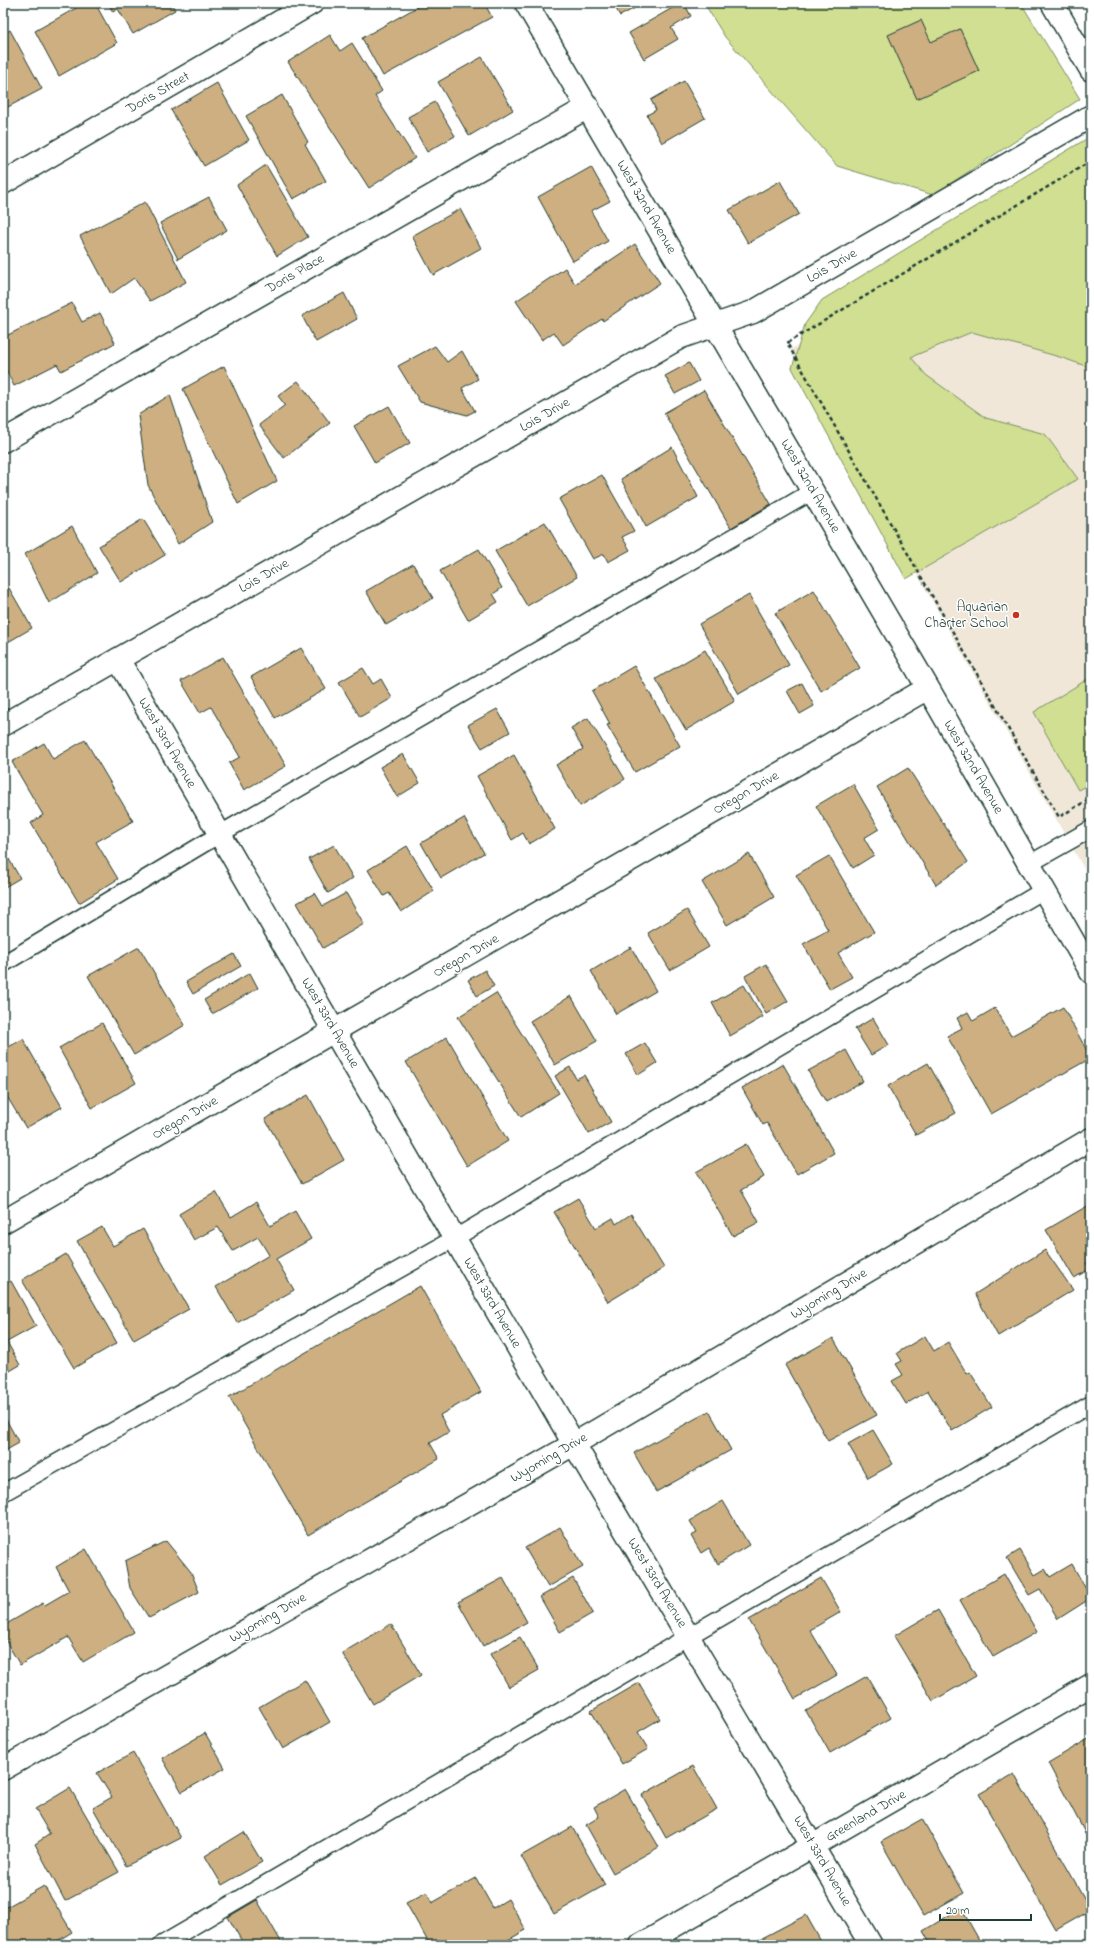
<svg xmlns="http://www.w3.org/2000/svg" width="1094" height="1948" font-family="'Indie Flower',sans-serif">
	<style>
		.built { fill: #f0e7d9 }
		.green { fill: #d1df92; stroke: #788e63 }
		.building { fill: #cdaf81; stroke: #1f3d34 }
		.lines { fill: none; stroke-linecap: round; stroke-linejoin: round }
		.lane-casing { stroke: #1f3d34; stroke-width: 19 }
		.street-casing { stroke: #1f3d34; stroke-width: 25 }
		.path { stroke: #1f3d34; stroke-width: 2.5; stroke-dasharray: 4 3; stroke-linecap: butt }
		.lane { stroke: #fff; stroke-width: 16 }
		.street { stroke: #fff; stroke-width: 22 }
		.poi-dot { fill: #c8321e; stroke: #fff; stroke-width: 1.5 }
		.labels { text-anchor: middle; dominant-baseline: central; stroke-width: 3; stroke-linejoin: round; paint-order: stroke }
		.street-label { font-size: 14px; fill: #1f3d34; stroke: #fff }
		.poi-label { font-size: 14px; fill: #1f3d34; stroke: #fff; text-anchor: end }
	</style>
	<rect width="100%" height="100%" fill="#fff"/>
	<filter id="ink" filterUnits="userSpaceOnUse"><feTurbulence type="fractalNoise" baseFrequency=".025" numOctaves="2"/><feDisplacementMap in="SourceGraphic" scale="8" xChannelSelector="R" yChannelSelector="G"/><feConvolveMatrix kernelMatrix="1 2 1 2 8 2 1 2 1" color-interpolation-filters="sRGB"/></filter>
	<g filter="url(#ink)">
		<path class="built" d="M1091 176V881L790 350Z"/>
		<path class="green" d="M704 3H1021L1080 99 933 195 837 166 725 37Z
			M1091 136V368L1063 358 972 332 911 357 926 375 986 418 1045 434 1078 479 906 579 792 368 805 324 822 300Z
			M1091 677V783L1078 790 1034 712Z"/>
		<path class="building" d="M85 3H95L117 43 59 76 35 31Z
			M108 3H171L175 10 133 34 118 9 113 12Z
			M415 3H484L492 17 383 76 362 38 417 7Z
			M613 3H644L620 16Z
			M681 3H684L691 16 671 28 678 39 644 59 629 33Z
			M921 20 931 42 960 29 979 71 917 99 888 35Z
			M10 30 42 89 6 108 3 103V34Z
			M330 35 340 51 352 43 382 91 375 96 415 158 369 188 288 62Z
			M482 57 513 110 469 136 438 82Z
			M684 81 705 118 662 143 647 115 656 110 651 100Z
			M217 83 249 140 204 166 171 110Z
			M282 95 308 142 305 144 326 181 293 199 246 116Z
			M435 102 455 136 427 152 408 117Z
			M266 165 308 237 277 256 237 185Z
			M591 167 610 201 591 211 608 241 573 261 538 197Z
			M780 181 799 214 748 243 729 210Z
			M209 197 227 230 178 259 160 223Z
			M145 202 186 282 150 301 134 278 111 294 80 236Z
			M460 209 481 248 433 275 412 236Z
			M635 244 660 283 603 321 602 319 563 345 554 332 542 340 516 301 565 268 575 284Z
			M344 293 357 319 316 342 302 316Z
			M72 303 82 322 100 313 115 343 61 371 57 364 14 386 3 364V330L6 336Z
			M435 346 447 362 462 351 478 379 462 388 475 411 467 415 420 402 398 366Z
			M689 363 699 381 675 394 665 376Z
			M224 366 277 481 238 504 183 389Z
			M298 381 330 423 284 458 259 425 285 405 278 396Z
			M704 390 771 504 731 528 664 413Z
			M170 395 212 522 178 544 148 485 138 415Z
			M389 406 410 443 375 463 354 426Z
			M672 447 698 497 646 527 621 479Z
			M602 475 634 531 622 537 630 550 608 562 604 554 593 559 559 499Z
			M143 519 165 555 121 582 99 546Z
			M545 522 577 577 527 606 495 551Z
			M72 526 97 573 49 603 25 554Z
			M479 549 502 588 493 594 498 602 468 620 440 571Z
			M413 564 433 598 386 625 366 591Z
			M9 588 32 628 3 645V591Z
			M814 590 860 668 821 691 775 613Z
			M749 595 789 665 739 694 699 624Z
			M301 648 326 689 275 718 251 677Z
			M705 650 735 701 686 730 656 679Z
			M223 657 286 766 244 790 229 763 240 757 211 707 200 713 181 681Z
			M634 666 680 746 635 772 607 725 610 724 592 691Z
			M363 668 373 684 381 679 392 698 360 717 339 682Z
			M802 683 814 706 800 714 787 691Z
			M497 709 510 732 482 748 468 725Z
			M588 718 625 779 580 806 556 765 583 749 571 728Z
			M85 740 133 821 96 842 118 879 79 903 31 823 43 815 12 762 44 743 53 759Z
			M403 754 420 783 397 797 380 767Z
			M514 755 555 829 529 844 523 833 512 840 477 776Z
			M908 768 968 862 936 885 877 787Z
			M853 784 879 829 864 838 874 855 853 868 816 806Z
			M464 818 484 853 441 878 421 843Z
			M334 845 353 878 328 893 309 859Z
			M407 846 434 891 401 912 389 893 384 896 368 870Z
			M3 849 20 878 3 888Z
			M749 854 774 897 727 925 702 882Z
			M829 856 874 932 838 953 852 977 830 989 803 944 828 930 796 875Z
			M315 893 323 906 346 893 364 924 323 948 297 903Z
			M687 910 709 947 670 970 648 933Z
			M139 947 185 1025 134 1055 88 976Z
			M631 947 656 991 616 1014 591 971Z
			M234 954 241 966 193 994 186 982Z
			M766 964 788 1001 766 1014 745 976Z
			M485 970 494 986 477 996 468 980Z
			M250 973 258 988 212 1014 204 1000Z
			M744 985 763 1017 730 1036 712 1003Z
			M496 993 559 1093 521 1117 458 1017Z
			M571 996 597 1041 555 1065 530 1021Z
			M1063 1007 1091 1058 991 1114 947 1036 962 1028 957 1018 968 1012 973 1021 995 1008 1011 1036Z
			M873 1018 889 1045 871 1055 855 1029Z
			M102 1023 136 1083 92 1108 59 1048Z
			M447 1037 508 1141 467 1166 406 1062Z
			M23 1039 62 1107 26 1128 3 1090V1050Z
			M645 1043 657 1063 638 1075 626 1054Z
			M846 1050 863 1081 826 1102 808 1071Z
			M928 1063 956 1113 916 1135 888 1086Z
			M783 1064 834 1153 797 1174 767 1123 763 1125 742 1088Z
			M570 1067 576 1079 584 1075 611 1122 589 1134 555 1076Z
			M308 1095 344 1160 302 1184 265 1119Z
			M746 1144 764 1177 741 1190 759 1222 733 1236 696 1172Z
			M216 1192 231 1217 256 1202 270 1226 295 1211 311 1239 276 1259 294 1290 237 1323 216 1287 269 1255 258 1237 233 1251 218 1227 194 1240 179 1214Z
			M578 1198 596 1228 613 1218 616 1224 631 1214 664 1268 608 1302 554 1212Z
			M1089 1205 1091 1208V1260L1086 1263 1090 1269 1074 1278 1046 1230Z
			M102 1227 113 1246 143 1229 189 1309 134 1340 77 1241Z
			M1045 1250 1073 1290 998 1336 975 1294Z
			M66 1254 117 1343 74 1368 22 1280Z
			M11 1281 36 1326 7 1342 20 1365 3 1375V1285Z
			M420 1286 481 1392 440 1415 449 1432 430 1443 439 1459 308 1535 229 1397Z
			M925 1336 934 1351 948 1342 967 1374 970 1372 992 1407 952 1431 928 1391 906 1404 892 1381 903 1375 896 1364 902 1361 897 1353Z
			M833 1338 877 1415 828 1441 785 1365Z
			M709 1411 731 1450 656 1492 634 1453Z
			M3 1414 19 1443 3 1452Z
			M873 1430 893 1464 868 1478 848 1444Z
			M723 1501 749 1545 718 1564 709 1548 701 1553 691 1536 697 1533 690 1521Z
			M560 1527 583 1567 548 1587 525 1548Z
			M166 1541 191 1572 199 1592 149 1618 130 1588 125 1561Z
			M86 1549 134 1632 83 1662 68 1637 20 1665 3 1636V1626L43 1603 45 1605 69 1591 56 1567Z
			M1020 1550 1035 1575 1045 1569 1050 1577 1072 1564 1091 1598 1058 1619 1040 1589 1029 1595 1007 1558Z
			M1004 1574 1037 1632 993 1657 960 1600Z
			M503 1578 527 1622 483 1646 458 1602Z
			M573 1578 593 1613 560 1632 540 1597Z
			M821 1578 841 1612 810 1630 837 1675 795 1699 749 1620Z
			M938 1610 976 1676 933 1701 894 1636Z
			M391 1624 421 1675 373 1704 342 1653Z
			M520 1637 539 1670 509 1687 490 1654Z
			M867 1676 891 1718 830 1753 806 1711Z
			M305 1680 330 1722 283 1749 259 1707Z
			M639 1683 660 1719 638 1732 648 1749 622 1764 591 1711Z
			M205 1733 225 1768 182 1792 162 1758Z
			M1090 1738 1091 1740V1844L1048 1763Z
			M133 1753 181 1838 126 1866 93 1808 112 1797 97 1773Z
			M693 1766 717 1809 666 1838 642 1795Z
			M1014 1774 1091 1910 1056 1930 979 1794Z
			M70 1788 119 1872 65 1901 35 1844 50 1834 35 1809Z
			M625 1789 659 1847 613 1873 586 1825 599 1817 594 1807Z
			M922 1819 964 1893 923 1916 881 1842Z
			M572 1827 605 1885 554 1914 521 1856Z
			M244 1832 262 1862 222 1885 205 1856Z
			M476 1878 493 1908 508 1899 526 1930 499 1945H430L406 1903 427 1892 432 1903Z
			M44 1886 72 1932 51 1945H9L3 1936V1909Z
			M257 1900 283 1945H244L228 1917Z
			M961 1908 982 1945H931L923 1931Z
			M806 1915 823 1945H749Z"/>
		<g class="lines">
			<g class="lane-casing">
				<path id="lane" d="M1029 864 1091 829
					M3 964 220 834 813 491
					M3 1493 455 1238 1044 890
					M161 1945 689 1636 1091 1404"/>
			</g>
			<g class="street-casing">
				<path id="street" d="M526 3 928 688 1091 972
					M1052 3 1091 70
					M3 183 312 3
					M3 441 588 107
					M118 659 574 1444 871 1945
					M3 725 681 337 753 312 1091 116
					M3 1222 928 688
					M3 1769 574 1444 1091 1139
					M641 1945 1091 1685"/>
			</g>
			<path class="path" d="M1091 161 787 343 1059 817 1091 798"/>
			<use href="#lane" class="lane"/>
			<use href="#street" class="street"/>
		</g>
	</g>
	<circle class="poi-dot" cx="1016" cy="615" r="4"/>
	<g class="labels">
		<g class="street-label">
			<text transform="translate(158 93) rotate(-30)">Doris Street</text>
			<text transform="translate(646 207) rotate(60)">West 32nd Avenue</text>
			<text transform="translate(832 266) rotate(-30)">Lois Drive</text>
			<text transform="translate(295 274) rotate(-30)">Doris Place</text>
			<text transform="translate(545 415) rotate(-30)">Lois Drive</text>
			<text transform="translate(810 486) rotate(60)">West 32nd Avenue</text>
			<text transform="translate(264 576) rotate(-30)">Lois Drive</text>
			<text transform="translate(167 743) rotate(60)">West 33rd Avenue</text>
			<text transform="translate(973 767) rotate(60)">West 32nd Avenue</text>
			<text transform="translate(746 793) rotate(-30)">Oregon Drive</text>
			<text transform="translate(466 956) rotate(-30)">Oregon Drive</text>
			<text transform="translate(330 1023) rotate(60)">West 33rd Avenue</text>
			<text transform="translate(185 1118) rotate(-30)">Oregon Drive</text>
			<text transform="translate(829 1294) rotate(-31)">Wyoming Drive</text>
			<text transform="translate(492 1303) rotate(60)">West 33rd Avenue</text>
			<text transform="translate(549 1458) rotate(-30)">Wyoming Drive</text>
			<text transform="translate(657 1583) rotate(59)">West 33rd Avenue</text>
			<text transform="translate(268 1618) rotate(-30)">Wyoming Drive</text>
			<text transform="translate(866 1816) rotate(-30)">Greenland Drive</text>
			<text transform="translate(822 1861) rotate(60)">West 33rd Avenue</text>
		</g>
		<g class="poi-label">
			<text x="1008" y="607">Aquarian<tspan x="1008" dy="16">Charter School</tspan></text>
		</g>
	</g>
	<rect width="1094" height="1948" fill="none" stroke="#fff" stroke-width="16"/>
	<rect x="8" y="8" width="1078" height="1932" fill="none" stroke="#1f3d34" stroke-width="1.5" filter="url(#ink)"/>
	<path d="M940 1914v6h91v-6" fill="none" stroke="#1f3d34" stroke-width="2"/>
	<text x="946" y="1914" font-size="12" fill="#1f3d34" stroke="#ffffff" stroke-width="3" paint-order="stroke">20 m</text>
</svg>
